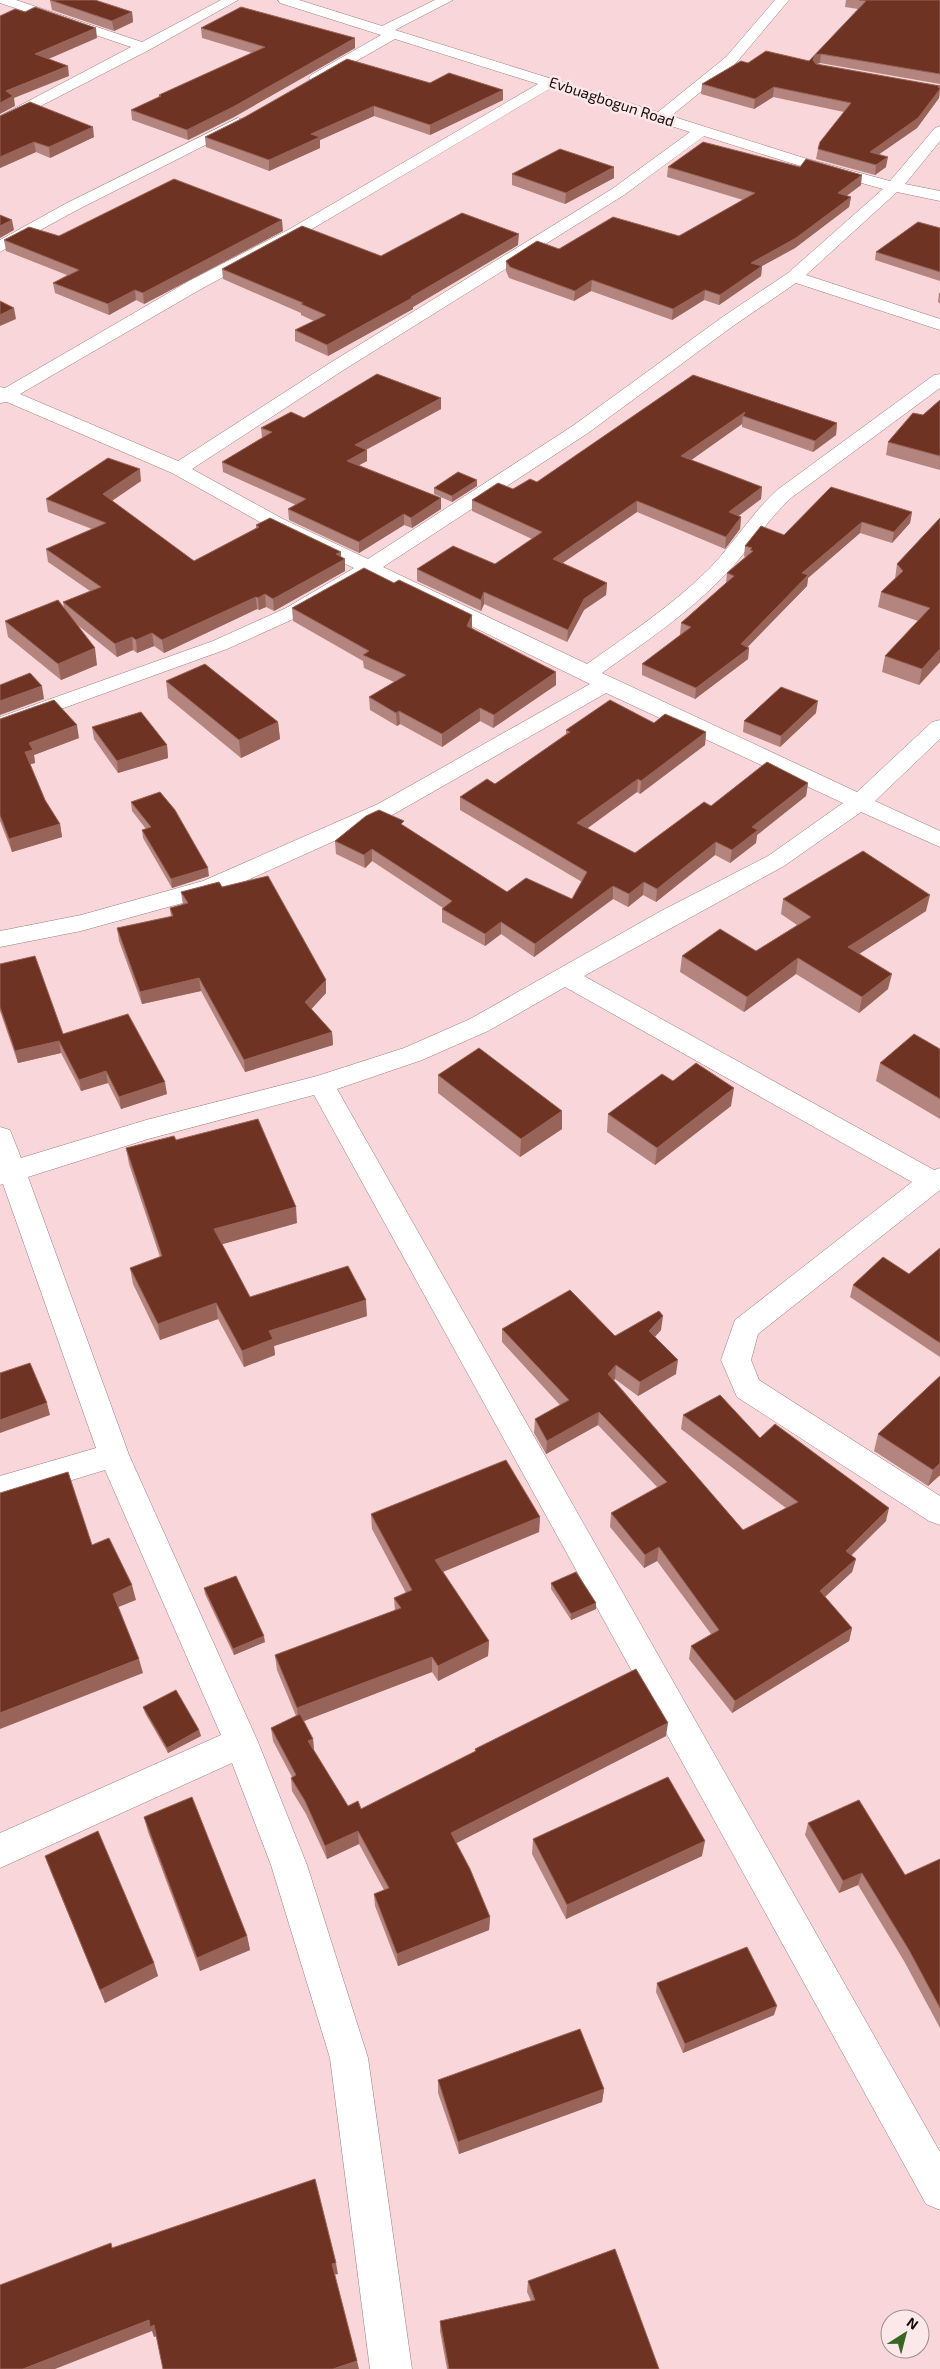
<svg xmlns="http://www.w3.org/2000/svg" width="940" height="2369" font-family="'Exo 2',sans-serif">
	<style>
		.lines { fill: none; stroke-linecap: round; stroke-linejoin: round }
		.minor-casing { stroke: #9b7b7f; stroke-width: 1 }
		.minor { fill: #fff; fill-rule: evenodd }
		.wall { fill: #b4847e }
		.shaded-wall { fill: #986459 }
		.building { fill: #6e3322; stroke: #986459 }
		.labels { text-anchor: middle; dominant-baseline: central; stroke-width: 5; stroke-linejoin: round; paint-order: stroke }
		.far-street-label { font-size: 15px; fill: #150a0b; stroke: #fce7e9 }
	</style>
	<rect width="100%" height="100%" fill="#f9d6d9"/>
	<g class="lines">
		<g class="minor-casing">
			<path id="minor" d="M0 0H16L142 42 221 0H238L149 50 0 127V116L131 47 0 3Z
				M278 0H299L382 26 435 0H453L395 30 658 112 726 57 775 0H789L736 63 671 116 804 158 890 181 935 128 940 126V141L905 184 940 191V201L897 192 806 275 940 319V330L796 283 733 326 588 433 383 567 587 664C629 634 673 605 710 568 734 543 752 513 777 490L934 375 940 374V388L791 498C765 522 748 552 723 577 687 614 644 643 602 673L857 792 932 722 940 720V739L875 801 940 831V847L861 812 784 866 584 976 934 1170 940 1168V1190L758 1334 751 1360 759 1380 940 1496V1525L929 1521 737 1397 721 1360 735 1320 912 1182 565 987 488 1031 422 1060 337 1089 940 2152V2210L926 2204 314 1095 148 1139 28 1177 129 1455 258 1742 307 1865 368 2058 412 2369H370L330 2058 271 1865 232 1763 0 1868V1833L221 1735 105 1470 0 1502V1476L96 1448 3 1184 0 1185V1127L10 1130 21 1158 146 1120 317 1076 404 1048 470 1019 661 911 768 856 843 803 606 693 394 814 219 893 81 931 0 947V931L81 915 203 881 378 804 590 684 369 576 300 616 227 649 0 731V717L213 641 286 608 354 568 269 527 172 473 7 402 0 403V387L5 388 189 281 288 230 538 84 395 39 321 81H311L309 78 311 75 381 35 280 3ZM551 88 690 132 612 189 330 363 178 461 20 394 201 289 300 236ZM704 136 794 164 883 189 788 273 721 318 574 425 368 559 283 519 192 469 342 371 624 195Z
				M238 118 243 120 246 123 243 126 77 210 0 252V240L65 204Z"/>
		</g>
		<use href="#minor" class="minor"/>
	</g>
	<path class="wall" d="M50 0 132 12 133 22 114 31 52 10Z
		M846 0H940V84L820 63 816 64 940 88 939 98 917 128 879 154 886 167 875 175 816 159 818 149 844 112 773 97 754 109 701 94 702 84 748 63 809 61 858 9 845 7Z
		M201 28 355 48 234 117 188 140 132 120 131 110 159 97V95L252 53 202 38Z
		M430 83 503 90V100L430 135 374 116 320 140V148L269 171 206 147 205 137Z
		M0 116 94 137 50 158 36 152 0 168Z
		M614 167V178L565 204 512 185V174Z
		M668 167 861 185 846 196 851 197 849 207 795 248 762 266 761 276 719 305 704 300 672 320 591 291 574 301 509 278 506 271V261L559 249 679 236 743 200 667 177Z
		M940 228V281L875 260 876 252Z
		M283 231 144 304 136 300 109 315 55 293 53 283 67 275 6 251 4 240 59 236Z
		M518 245 413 307V309L328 356 295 341V330L314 321 301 315V313L223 279 222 269Z
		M939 293H940V303L938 302Z
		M693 375 837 423 836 435 813 452 742 427V424L691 460 762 487 761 499 738 516 741 517 740 529 725 549 637 512 563 563 607 583 606 595 584 610 567 642 484 604 481 611 417 581V569L495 564 532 539 472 511V500L513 489 537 482Z
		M940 400V470L886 455 888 442 923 415Z
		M441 409 366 450 367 461 359 465 441 498V509L412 528 404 525 359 553 289 520 288 509 296 505 223 472 222 462 262 438 261 428 304 418Z
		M477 480V486L452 502 434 494V488Z
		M141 481 112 501 194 561 256 528V525L341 552V557L345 571 274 611 266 607 259 610 257 609 164 653 154 646 137 653 133 650 117 657 75 623 97 665 61 680 8 637 5 621 64 608 63 602 90 591 48 562 46 549 92 529 48 512 46 499Z
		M912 512 910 523 892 543 860 533 808 578 807 586 747 647 749 648 748 659 695 699 642 675V664L681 635H680L681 623 726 583 727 573 745 557 744 556 745 546 784 535Z
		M940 518V662L919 685 882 672 885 656 918 621 878 607 881 592 895 579 897 564Z
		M394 583 472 628 556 685 493 728 480 721 442 747 400 724 397 726 370 710 369 697 394 682 364 668 363 661 293 621 292 608Z
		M166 681 278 722 280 739 241 758 168 698Z
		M816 713 780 747 743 732 744 721Z
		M0 719 79 738 34 755 35 763 30 764 45 800 60 824 62 837 12 852 0 821Z
		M654 723 706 732 705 745 640 794 637 792 587 828 635 853 711 806 808 783 806 796 757 835 756 843 730 863 715 855 656 902 643 895 628 907 613 899 534 957 501 934 485 946 442 922V909L443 908 372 861 365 868 336 854 335 841 404 826 507 892 572 899 582 882 460 810V797L495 784 566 734V730Z
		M92 727 167 745 168 758 118 773 94 739Z
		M131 802 209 876 172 888 143 838 142 830 146 829 132 811Z
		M222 887 326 980V993L311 1009 332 1032 333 1045 245 1072 201 991 142 1004 119 941 117 928 171 917 170 908 183 905 181 892Z
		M783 899 926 911 859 954 888 989 859 1013 796 974 744 1012 680 972 682 956 756 951 797 925 781 914Z
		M0 964 63 1034 167 1094 121 1109 108 1083 81 1091 61 1053 18 1063 0 1011Z
		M940 1049V1119L876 1081 880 1063Z
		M438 1075 562 1129 520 1157 438 1093Z
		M673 1081 731 1106 655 1165 607 1132 608 1114Z
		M176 1140 297 1223 222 1244 250 1297 367 1316 274 1346 275 1355 244 1367 218 1319 160 1340 133 1284 130 1268 160 1257 129 1164 126 1148Z
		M940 1248V1357L850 1297 853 1285 909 1274Z
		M502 1329 615 1336 661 1330 655 1337 676 1374 638 1396 615 1379 614 1380 743 1530 786 1508 681 1429 683 1415 760 1438 886 1521 851 1556 856 1559 852 1572 825 1597 852 1628 849 1641 732 1713 689 1659 691 1646 711 1634 657 1561 644 1568 610 1527 611 1513 658 1488 598 1425 546 1454 534 1433 535 1419 560 1405 502 1342Z
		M940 1376V1475L928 1486 874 1451 878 1434Z
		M371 1514 540 1517 539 1532 443 1572 489 1641 488 1656 438 1681 432 1672 303 1721 313 1739 314 1750 348 1806 361 1809 475 1751V1749L666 1736 456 1843 490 1917 489 1930 398 1966 375 1906 374 1894 384 1890 359 1844 327 1859 306 1814 292 1791 291 1778 292 1777 273 1741 271 1728 296 1716 277 1670 275 1655 395 1611 394 1598 406 1593 372 1529Z
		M551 1583 596 1609 571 1620 551 1589Z
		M204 1588 265 1642 234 1655 205 1594Z
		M143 1707 199 1730 201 1736 168 1753 145 1713Z
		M144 1817 247 1936 250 1950 200 1971 148 1832Z
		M808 1823 905 1875 940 1859V2028L904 1961 858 1885 839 1893 805 1835Z
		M533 1839 702 1856 566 1919 532 1854Z
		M45 1856 154 1963 158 1976 105 2003 50 1870Z
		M657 1983 774 2015 683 2053 656 1992Z
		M438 2080 604 2089 602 2102 459 2154 438 2093Z
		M528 2281 659 2369H447L440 2331V2321L531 2301 527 2292Z"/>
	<path class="shaded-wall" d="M132 12 133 22 114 31 112 21Z
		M96 28 97 38 37 64 35 54Z
		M355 38V48L234 117 188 140 187 130Z
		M821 54 820 63 813 65V60L815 55Z
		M68 66 69 76 14 98 15 106 0 114V103L6 91Z
		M940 86 939 91 940 89 939 98 917 128 868 162 870 152Z
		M774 87 773 97 754 109 755 99Z
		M503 90V100L430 135V125Z
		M374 106V116L320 140V148L269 171V160L311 134Z
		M93 127 94 137 50 158 49 147Z
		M34 142 36 152 0 168V157Z
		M888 157 886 167 875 175 876 165Z
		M614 167V178L565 204 566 193Z
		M862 175 861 185 837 203 838 193Z
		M851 197 849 207 795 248 762 266 761 276 719 305 720 295 751 263Z
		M12 220 14 230 0 238V226Z
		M282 220 283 231 144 304 143 293Z
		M519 234 518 245 413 307V309L328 356 327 345 411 297Z
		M592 280 591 291 574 301 575 291Z
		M135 290 136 300 109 315 108 304Z
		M705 290 704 300 672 320 673 309Z
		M14 308 16 319 0 326V315Z
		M441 398V409L356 455 355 445Z
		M745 412 743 416 742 424 680 468 681 456Z
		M837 423 836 435 813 452 815 441Z
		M367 450V461L348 471 347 461Z
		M140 469 141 481 104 506 103 494Z
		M477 480V486L452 502V496Z
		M762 487 761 499 728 524 729 512Z
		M441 498V509L412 528 411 518Z
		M637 501V512L552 570 553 559Z
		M912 512 910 523 892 543 894 532Z
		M404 514V525L359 553V542Z
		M741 517 740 529 725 549 726 537Z
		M862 522 860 533 808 578 807 586 740 655 741 644 802 573Z
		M341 552V561L345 559V571L274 611 273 599Z
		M607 583 606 595 584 610 567 642 568 630 584 599Z
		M484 592V604L481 611V600Z
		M265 594 266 607 259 610 258 598Z
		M256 597 257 609 164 653 162 640Z
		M472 615V629L467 626Z
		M152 633 154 646 137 653 136 640Z
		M132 637 133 650 117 657 115 644Z
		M95 648 97 665 61 680 58 664Z
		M749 648 748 659 695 699 696 688Z
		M940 649V662L919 685 922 669Z
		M556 672V685L493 728 494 715Z
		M42 686 44 699 0 715V701Z
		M818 701 816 713 780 747 781 736Z
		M480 708V721L442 747V734Z
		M399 711 400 724 397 726 396 713Z
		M278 722 280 739 241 758 239 740Z
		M77 725 79 738 34 755 35 763 28 765 25 752 29 743Z
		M706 732 705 745 640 794 641 781Z
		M167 745 168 758 118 773 117 761Z
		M638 779 637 792 577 836V823Z
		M808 783 806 796 757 835 756 843 730 863 732 850 752 827Z
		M60 824 62 837 12 852 9 839Z
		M716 842 715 855 656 902 657 889Z
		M372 849V861L365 868 364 855Z
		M208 868 209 876 172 888 171 879Z
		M644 882 643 895 628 907 629 894Z
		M613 886V899L534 957 535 944Z
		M930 895 926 911 845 963 848 947Z
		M501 922V934L485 946V934Z
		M798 958 796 974 744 1012 747 997Z
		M892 974 888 989 859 1013 862 997Z
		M199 978 201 991 142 1004 140 992Z
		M326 980V993L306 1015 305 1002Z
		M332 1032 333 1045 245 1072 244 1060Z
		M59 1041 61 1053 18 1063 15 1051Z
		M106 1071 108 1083 81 1091 79 1080Z
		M165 1082 167 1094 121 1109 119 1097Z
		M734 1088 731 1106 655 1165 657 1148Z
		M562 1111V1129L520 1157 521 1139Z
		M296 1207 297 1223 216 1246 214 1229Z
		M366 1300 367 1316 274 1346 275 1355 244 1367 242 1351 269 1331Z
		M216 1303 218 1319 160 1340 158 1324Z
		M663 1316 661 1330 648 1344 649 1331Z
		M678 1360 676 1374 638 1396 640 1382Z
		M616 1365 615 1379 607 1387 608 1374Z
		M47 1403 50 1415 0 1433V1420Z
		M599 1412 598 1425 546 1454 547 1441Z
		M940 1463V1475L928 1486 933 1470Z
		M889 1508 886 1521 842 1564 846 1551Z
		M540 1517 539 1532 435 1575V1560Z
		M659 1547 657 1561 644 1568 645 1555Z
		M856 1559 852 1572 817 1604 820 1591Z
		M132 1585 136 1600 116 1608 113 1594Z
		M596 1603V1609L571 1620V1614Z
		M852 1628 849 1641 732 1713 735 1701Z
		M264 1636 265 1642 234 1655 233 1649Z
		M489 1641 488 1656 438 1681V1666Z
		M432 1657V1672L299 1723 297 1708Z
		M139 1659 143 1673 0 1729V1713Z
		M668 1723 666 1736 451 1846V1833Z
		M199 1730 201 1736 168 1753 167 1748Z
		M313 1739 314 1752 308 1741Z
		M358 1831 359 1844 327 1859 325 1846Z
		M705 1841 702 1856 566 1919 567 1905Z
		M862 1873 858 1885 839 1893 843 1881Z
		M490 1917 489 1930 398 1966 397 1954Z
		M247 1936 250 1950 200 1971 197 1958Z
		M154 1963 158 1976 105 2003 100 1990Z
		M777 2006 774 2015 683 2053 685 2044Z
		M604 2089 602 2102 459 2154 458 2142Z
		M336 2263 338 2274 333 2275 332 2264Z
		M149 2320 154 2325 158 2336 154 2337 152 2331 55 2369H23Z
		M357 2361 359 2369H333Z"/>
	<path class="building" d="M50 0H95L132 12 112 21Z
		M859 0H940V74L821 54 815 55 813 60 816 64 940 86 938 87 940 88V89L918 118 870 152 888 157 876 165 818 149 820 142 851 103 774 87 755 99 702 84 741 61 748 63 766 51 809 61 866 1Z
		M35 7 96 28 35 54 68 66 6 91 13 96 0 103V16L15 9 25 12Z
		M241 7 355 38 233 107 187 130 131 110 161 96 159 95 265 47 201 28Z
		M347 59 430 83 449 73 503 90 430 125 374 106 311 134 320 137 269 160 205 137 245 117Z
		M30 102 93 127 49 147 34 142 0 157V116Z
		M703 142 800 167 806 159 862 175 838 193 851 197 796 238 751 263 762 266 720 295 705 290 673 309 592 280 575 291 510 267 506 261 537 241 559 249 613 217 679 236 755 193 668 167Z
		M560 149 614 167 566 193 512 174Z
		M174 179 282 220 143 293 135 290 108 304 53 283 79 270 4 240 29 227 59 236Z
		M462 213 519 234 411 297 412 298 327 345 295 330 326 315 301 304 303 303 222 269 302 226 381 256Z
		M0 215 12 220 0 226Z
		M918 222 940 228V272L876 252Z
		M0 301 14 308 0 315Z
		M377 374 441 398 355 445 367 450 347 461 441 498 411 518 404 514 359 542 288 509 306 499 222 462 272 432 261 428 291 412 304 418Z
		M693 375 837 423 815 441 743 416 745 412 681 456 762 487 729 512 741 517 726 537 637 501 553 559 607 583 584 599 568 630 484 592 481 600 417 569 453 546 495 564 542 532 472 500 498 483 513 489 530 479 537 482Z
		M940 400V456L888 442 913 413 923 415Z
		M108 458 140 469 103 494 194 561 259 527 256 525 270 518 341 552 336 554 345 559 273 599 265 594 258 598 256 597 162 640 152 633 136 640 132 637 115 644 63 602 101 587 46 549 106 523 46 499Z
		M458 472 477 480 452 496 434 488Z
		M831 487 912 512 894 532 862 522 802 573 808 575 741 644 749 648 696 688 642 664 691 627 681 623 734 576 727 573 753 551 750 550 752 548 745 546 761 526 784 535Z
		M940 518V649L922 669 885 656 930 608 881 592 903 571 897 564Z
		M364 568 394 583 399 580 472 615 467 626 556 672 494 715 480 708 442 734 399 711 396 713 369 697 406 675 363 655 369 651 292 608Z
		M58 600 95 648 58 664 5 621Z
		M205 664 278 722 239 740 166 681Z
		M30 673 42 686 0 701V685Z
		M781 687 818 701 781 736 744 721Z
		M54 700 77 725 29 743 33 750 25 752 45 800 60 824 9 839 0 815V719Z
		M610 700 654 723 665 714 706 732 641 781 638 779 577 823 635 853 704 802 711 806 767 762 808 783 752 827 758 830 732 850 716 842 657 889 644 882 629 894 613 886 535 944 501 922 485 934 442 909 452 901 372 849 364 855 335 841 366 816 379 810 404 821 401 824 507 892 526 878 572 899 587 872 460 797 487 779 495 784 570 732 566 730Z
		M141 712 167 745 117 761 92 727Z
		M160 792 175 810 208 868 171 879 142 830 151 827 131 802Z
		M863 851 930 895 848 947 892 974 862 997 798 958 747 997 682 956 720 929 756 951 811 917 783 899Z
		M268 876 326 980 305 1002 332 1032 244 1060 199 978 140 992 117 928 173 916 170 908 188 903 181 892 219 882 222 887Z
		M35 956 63 1034 128 1014 165 1082 119 1097 106 1071 79 1080 59 1041 15 1051 0 1007V964Z
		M914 1034 940 1049V1099L880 1063Z
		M479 1048 562 1111 521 1139 438 1075Z
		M696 1063 734 1088 657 1148 608 1114 662 1074 673 1081Z
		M258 1119 296 1207 214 1229 250 1297 348 1266 366 1300 269 1331 273 1339 242 1351 216 1303 158 1324 130 1268 162 1256 126 1148 174 1136 176 1140Z
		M940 1248V1343L853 1285 883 1257 909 1274Z
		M570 1290 615 1336 659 1311 663 1316 649 1331 678 1360 640 1382 616 1365 608 1374 743 1530 798 1502 683 1415 720 1395 760 1438 775 1424 889 1508 846 1551 856 1559 820 1591 852 1628 735 1701 691 1646 719 1630 659 1547 645 1555 611 1513 667 1482 599 1412 547 1441 535 1419 569 1400 502 1329Z
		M30 1363 47 1403 0 1420V1373Z
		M940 1376V1463L933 1470 878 1434Z
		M506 1460 540 1517 435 1560 489 1641 438 1666 432 1657 297 1708 275 1655 401 1608 394 1598 412 1590 371 1514Z
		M68 1472 92 1545 109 1538 132 1585 113 1594 139 1659 0 1713V1493Z
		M576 1572 596 1603 571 1614 551 1583Z
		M236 1576 264 1636 233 1649 204 1588Z
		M636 1669 668 1723 451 1833 470 1869 490 1917 397 1954 374 1894 389 1888 358 1831 325 1846 305 1801 291 1778 296 1775 271 1728 300 1714 313 1739 308 1741 348 1806 358 1801 361 1809 476 1751 475 1749Z
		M176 1690 199 1730 167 1748 143 1707Z
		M668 1777 705 1841 567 1905 533 1839Z
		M192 1797 247 1936 197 1958 144 1817Z
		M859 1800 905 1875 940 1859V2008L909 1950 862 1873 843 1881 808 1823Z
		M98 1831 154 1963 100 1990 45 1856Z
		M747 1947 777 2006 685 2044 657 1983Z
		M580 2029 604 2089 458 2142 438 2080Z
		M315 2179 336 2263 332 2264 357 2361 333 2369H163L154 2325 150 2327 149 2320 23 2369H0V2285L111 2243 112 2248Z
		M615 2249 659 2369H449L440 2321 535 2300 528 2281Z"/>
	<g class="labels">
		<g class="far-street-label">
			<text transform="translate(612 101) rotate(18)">Evbuagbogun Road</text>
		</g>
	</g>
	<g transform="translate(905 2334) rotate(36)"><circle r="24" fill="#fce7e9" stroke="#a08f90"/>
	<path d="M0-4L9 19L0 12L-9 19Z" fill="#376524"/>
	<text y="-8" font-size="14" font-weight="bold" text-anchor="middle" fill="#150a0b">N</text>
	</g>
</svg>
